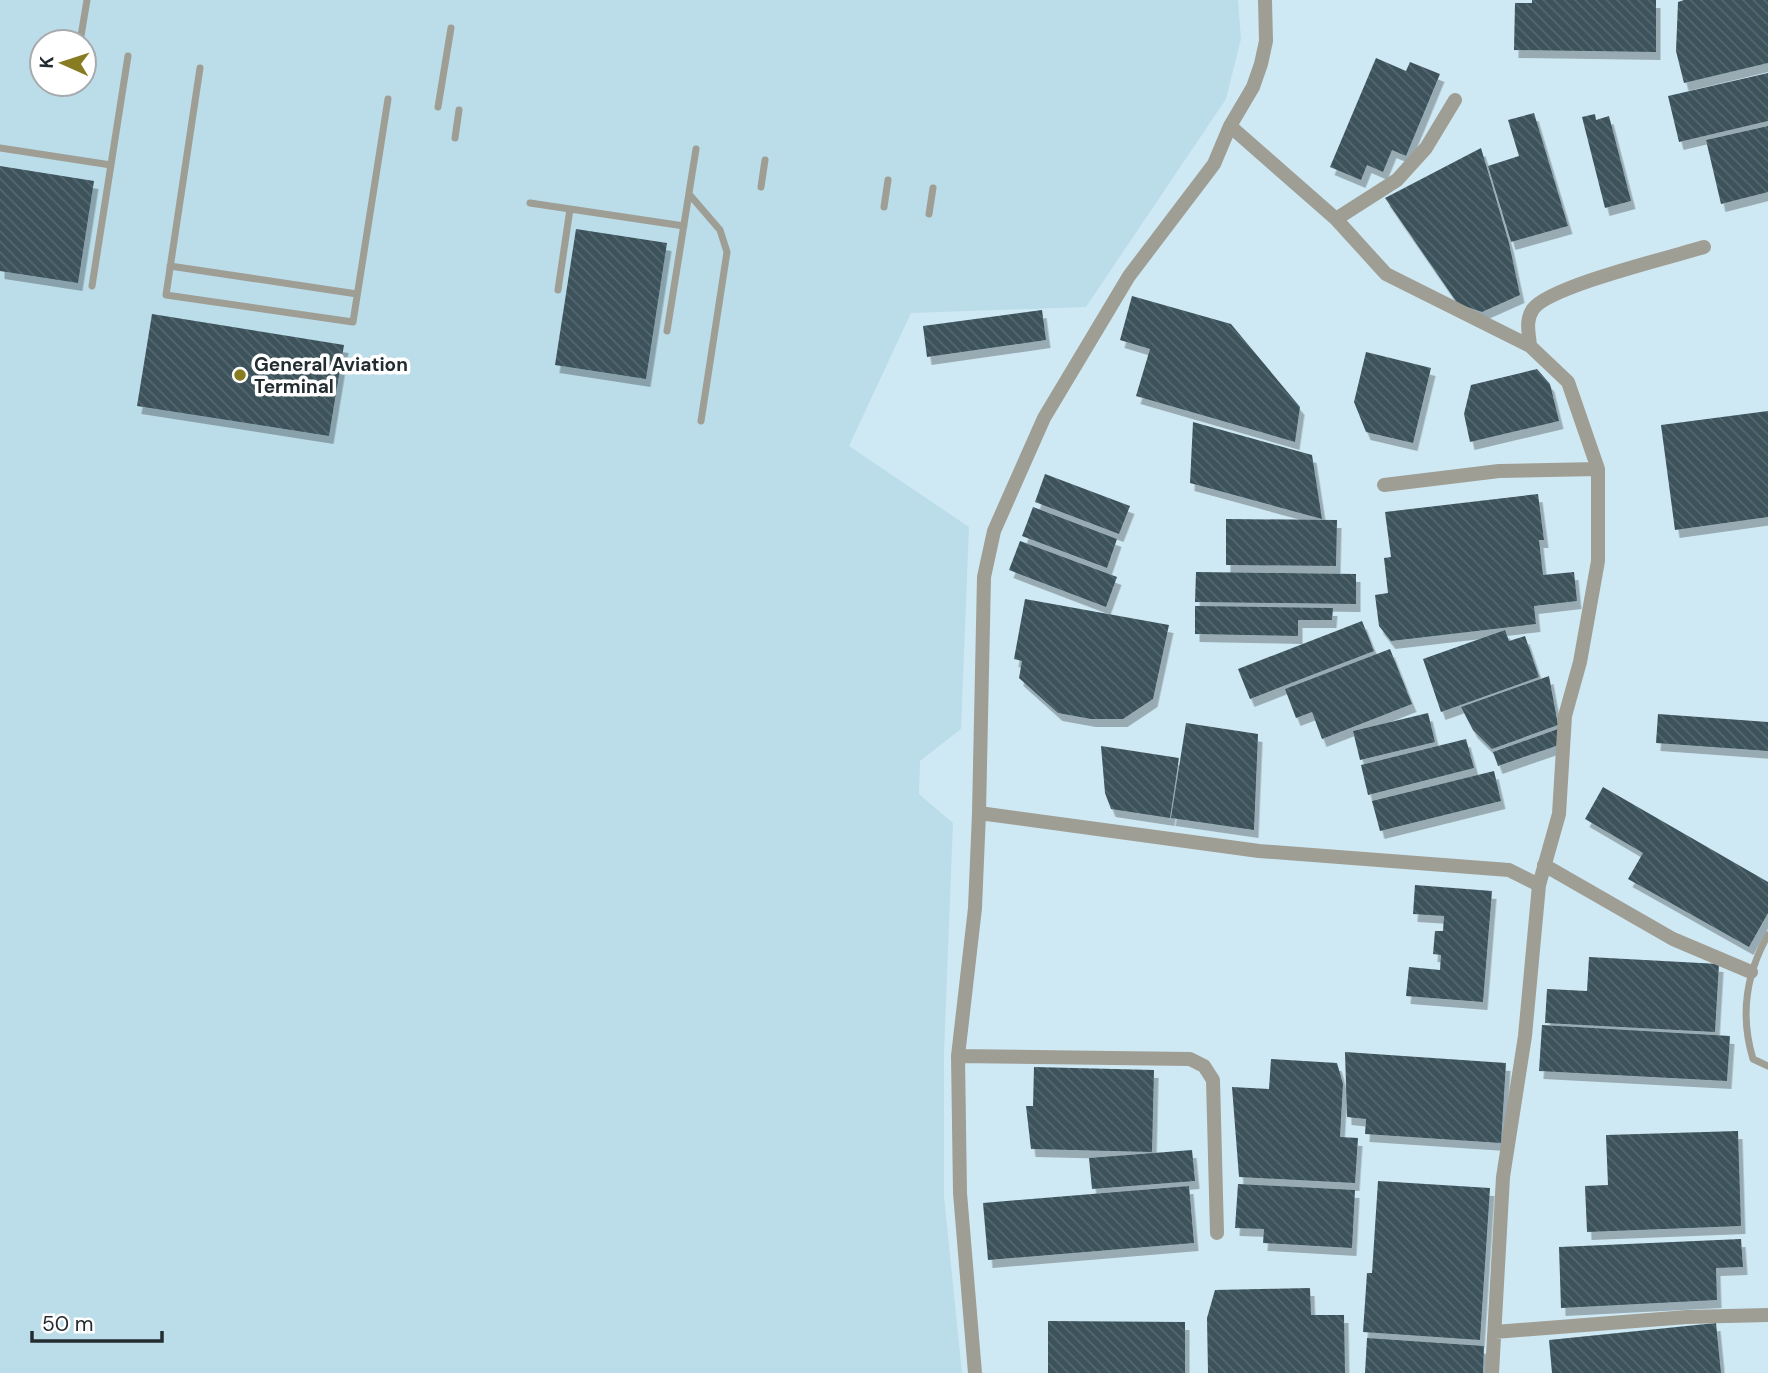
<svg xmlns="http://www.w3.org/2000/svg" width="1768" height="1373" font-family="'DM Sans',sans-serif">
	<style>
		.built { fill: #bbdce9; fill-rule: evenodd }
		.building { fill: url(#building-back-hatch); filter: url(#shadow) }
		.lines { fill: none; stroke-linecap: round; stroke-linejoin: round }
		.lane { stroke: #9f9e94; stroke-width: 7 }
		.street { stroke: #9f9e94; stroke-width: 14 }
		.poi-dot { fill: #877c22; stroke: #fff; stroke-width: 2.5 }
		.labels { text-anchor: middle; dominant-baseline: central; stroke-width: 7; stroke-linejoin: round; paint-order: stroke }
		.poi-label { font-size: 19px; font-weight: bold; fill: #232d31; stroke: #fff; text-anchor: start }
	</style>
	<defs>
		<pattern id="building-back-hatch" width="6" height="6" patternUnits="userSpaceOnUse" patternTransform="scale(1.75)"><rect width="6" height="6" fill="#3c525b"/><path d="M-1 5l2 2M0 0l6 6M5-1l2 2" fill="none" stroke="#56686f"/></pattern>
		<filter id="shadow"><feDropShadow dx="4.5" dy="8" stdDeviation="0" flood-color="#0004"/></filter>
	</defs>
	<rect width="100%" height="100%" fill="#cfe9f4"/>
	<path class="built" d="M0 0H1238L1241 39 1226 99 1086 307 911 313 849 446 969 527 961 729 920 761 919 794 953 823 944 1052V1196L962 1373H0ZM42 42H84V84H42Z"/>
	<path class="building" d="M1532 0H1656V52L1514 50 1515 3H1532Z
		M1684 0H1768V63L1684 83 1676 51 1678 2Z
		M1376 58 1406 71 1410 62 1440 74 1406 156 1392 150 1383 172 1367 165 1361 180 1330 167Z
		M1768 73V121L1679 142 1668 96Z
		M1534 113 1568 226 1511 242 1488 166 1519 156 1508 120Z
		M1595 114 1596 120 1609 116 1631 201 1605 208 1582 117Z
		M1768 126V192L1721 204 1706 140Z
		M1481 148 1509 243 1520 295 1482 312 1458 304 1385 198Z
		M0 166 94 181 78 283 0 271Z
		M576 229 667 243 646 379 555 365Z
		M1132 296 1231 324 1300 407 1295 442 1136 396 1150 349 1120 340Z
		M1042 310 1046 340 927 357 923 326Z
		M152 314 344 345 329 436 137 406Z
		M1366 352 1431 368 1413 443 1366 432 1354 402Z
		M1537 369 1550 384 1559 421 1470 442 1464 414 1471 385Z
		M1768 411V517L1675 530 1661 425Z
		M1193 422 1312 455 1322 519 1190 483Z
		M1045 474 1130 506 1119 534 1035 502Z
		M1538 494 1544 540H1539L1543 575 1574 572 1577 601 1534 606 1536 624 1391 641 1379 626 1375 595 1388 593 1384 558 1391 557 1385 512Z
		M1033 507 1117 539 1107 568 1022 536Z
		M1226 519 1337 520 1336 566 1226 565Z
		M1020 541 1117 577 1106 607 1009 570Z
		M1196 572 1356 574V604L1195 602Z
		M1025 599 1169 625 1153 699 1123 719H1091L1058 713 1019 678 1022 661 1014 659Z
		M1195 606 1333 608 1332 620H1298V636L1195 634Z
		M1362 621 1374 651 1250 699 1238 669Z
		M1505 630 1509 641 1525 636 1539 677 1441 712 1423 659Z
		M1390 649 1412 704 1322 739 1312 712 1296 718 1285 689Z
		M1549 676 1558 725 1492 749 1473 730 1461 707Z
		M1428 713 1435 742 1360 760 1353 731Z
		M1658 714 1768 722V751L1656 743Z
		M1186 723 1258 734 1254 830 1171 818Z
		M1558 729 1559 745 1498 766 1493 752Z
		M1466 739 1474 768 1368 795 1361 765Z
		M1101 746 1179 758 1170 818 1111 809 1105 793Z
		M1494 771 1501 801 1380 831 1372 801Z
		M1603 787 1768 882V913L1749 947 1628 879 1643 853 1585 819Z
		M1415 885 1492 891 1483 1002 1406 996 1409 967 1440 970 1441 955 1433 954 1435 931H1443L1444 916 1413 914Z
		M1589 957 1719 964 1715 1032 1545 1023 1547 989 1587 991Z
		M1542 1025 1730 1036 1727 1081 1539 1071Z
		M1345 1052 1506 1063 1501 1143 1365 1134 1366 1119 1347 1117Z
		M1271 1059 1337 1063 1343 1084 1340 1137 1358 1138 1355 1183 1239 1177 1232 1087 1269 1089Z
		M1034 1067 1154 1070 1152 1152 1031 1149 1026 1106H1033Z
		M1738 1131 1741 1226 1587 1232 1585 1186 1608 1185 1606 1135Z
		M1192 1150 1195 1181 1092 1189 1089 1158Z
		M1378 1181 1490 1188 1480 1340 1363 1332 1367 1273H1372Z
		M1238 1184 1355 1190 1352 1248 1263 1243 1264 1229 1235 1228Z
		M1189 1186 1194 1243 988 1260 983 1203Z
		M1741 1239 1743 1267 1716 1268 1717 1300 1561 1308 1559 1247Z
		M1310 1288 1311 1315H1344L1345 1373H1208L1207 1318 1215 1290Z
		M1048 1321 1185 1322V1373H1048Z
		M1716 1323 1721 1373H1552L1549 1340Z
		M1367 1338 1484 1346 1483 1373H1365Z"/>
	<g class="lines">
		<path class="lane" d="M80 42 87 0
			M200 68 166 295 353 322 388 99
			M438 107 451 28
			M455 138 459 110
			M0 148 111 165
			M761 187 765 160
			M689 194 720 230 727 252 701 421
			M530 203 684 226
			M884 207 888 180
			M929 214 933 188
			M170 266 357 294
			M92 286 128 56
			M558 290 570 209
			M667 331 696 149
			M1768 935C1746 974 1740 1016 1753 1059L1768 1066"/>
		<path class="street" d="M1265 0 1266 41 1261 64 1253 87 1230 126 1214 164 1129 276 1044 418 994 531 984 577 979 813 1259 851 1509 870 1539 885 1525 1036 1503 1177 1492 1373
			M1230 126 1336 219 1386 274 1530 346 1568 382 1598 469V561L1580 662 1565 716 1559 814 1539 885
			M1336 219 1397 180 1426 148 1455 100
			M1530 346C1529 333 1525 321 1533 309 1550 286 1672 257 1704 247
			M1384 485 1499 471 1598 469
			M1544 865 1673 939 1751 972
			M958 1056 1190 1059 1204 1066 1213 1080 1217 1233
			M1495 1332 1687 1317 1768 1315
			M975 1373 960 1193 958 1056 975 908 979 813"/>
	</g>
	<circle class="poi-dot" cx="240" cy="375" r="7"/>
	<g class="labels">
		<g class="poi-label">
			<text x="254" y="364">General Aviation<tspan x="254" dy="22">Terminal</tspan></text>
		</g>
	</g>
	<g transform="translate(63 63) rotate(273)"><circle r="33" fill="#ffffff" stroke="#a7abad" stroke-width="2"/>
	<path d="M0-5L12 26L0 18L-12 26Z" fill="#877c22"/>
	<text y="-10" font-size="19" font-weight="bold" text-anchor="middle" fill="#232d31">K</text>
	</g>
	<path d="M32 1331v10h130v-10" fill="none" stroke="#232d31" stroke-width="3.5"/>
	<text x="42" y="1331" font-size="21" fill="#232d31" stroke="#ffffff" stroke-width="5" paint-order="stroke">50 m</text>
</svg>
